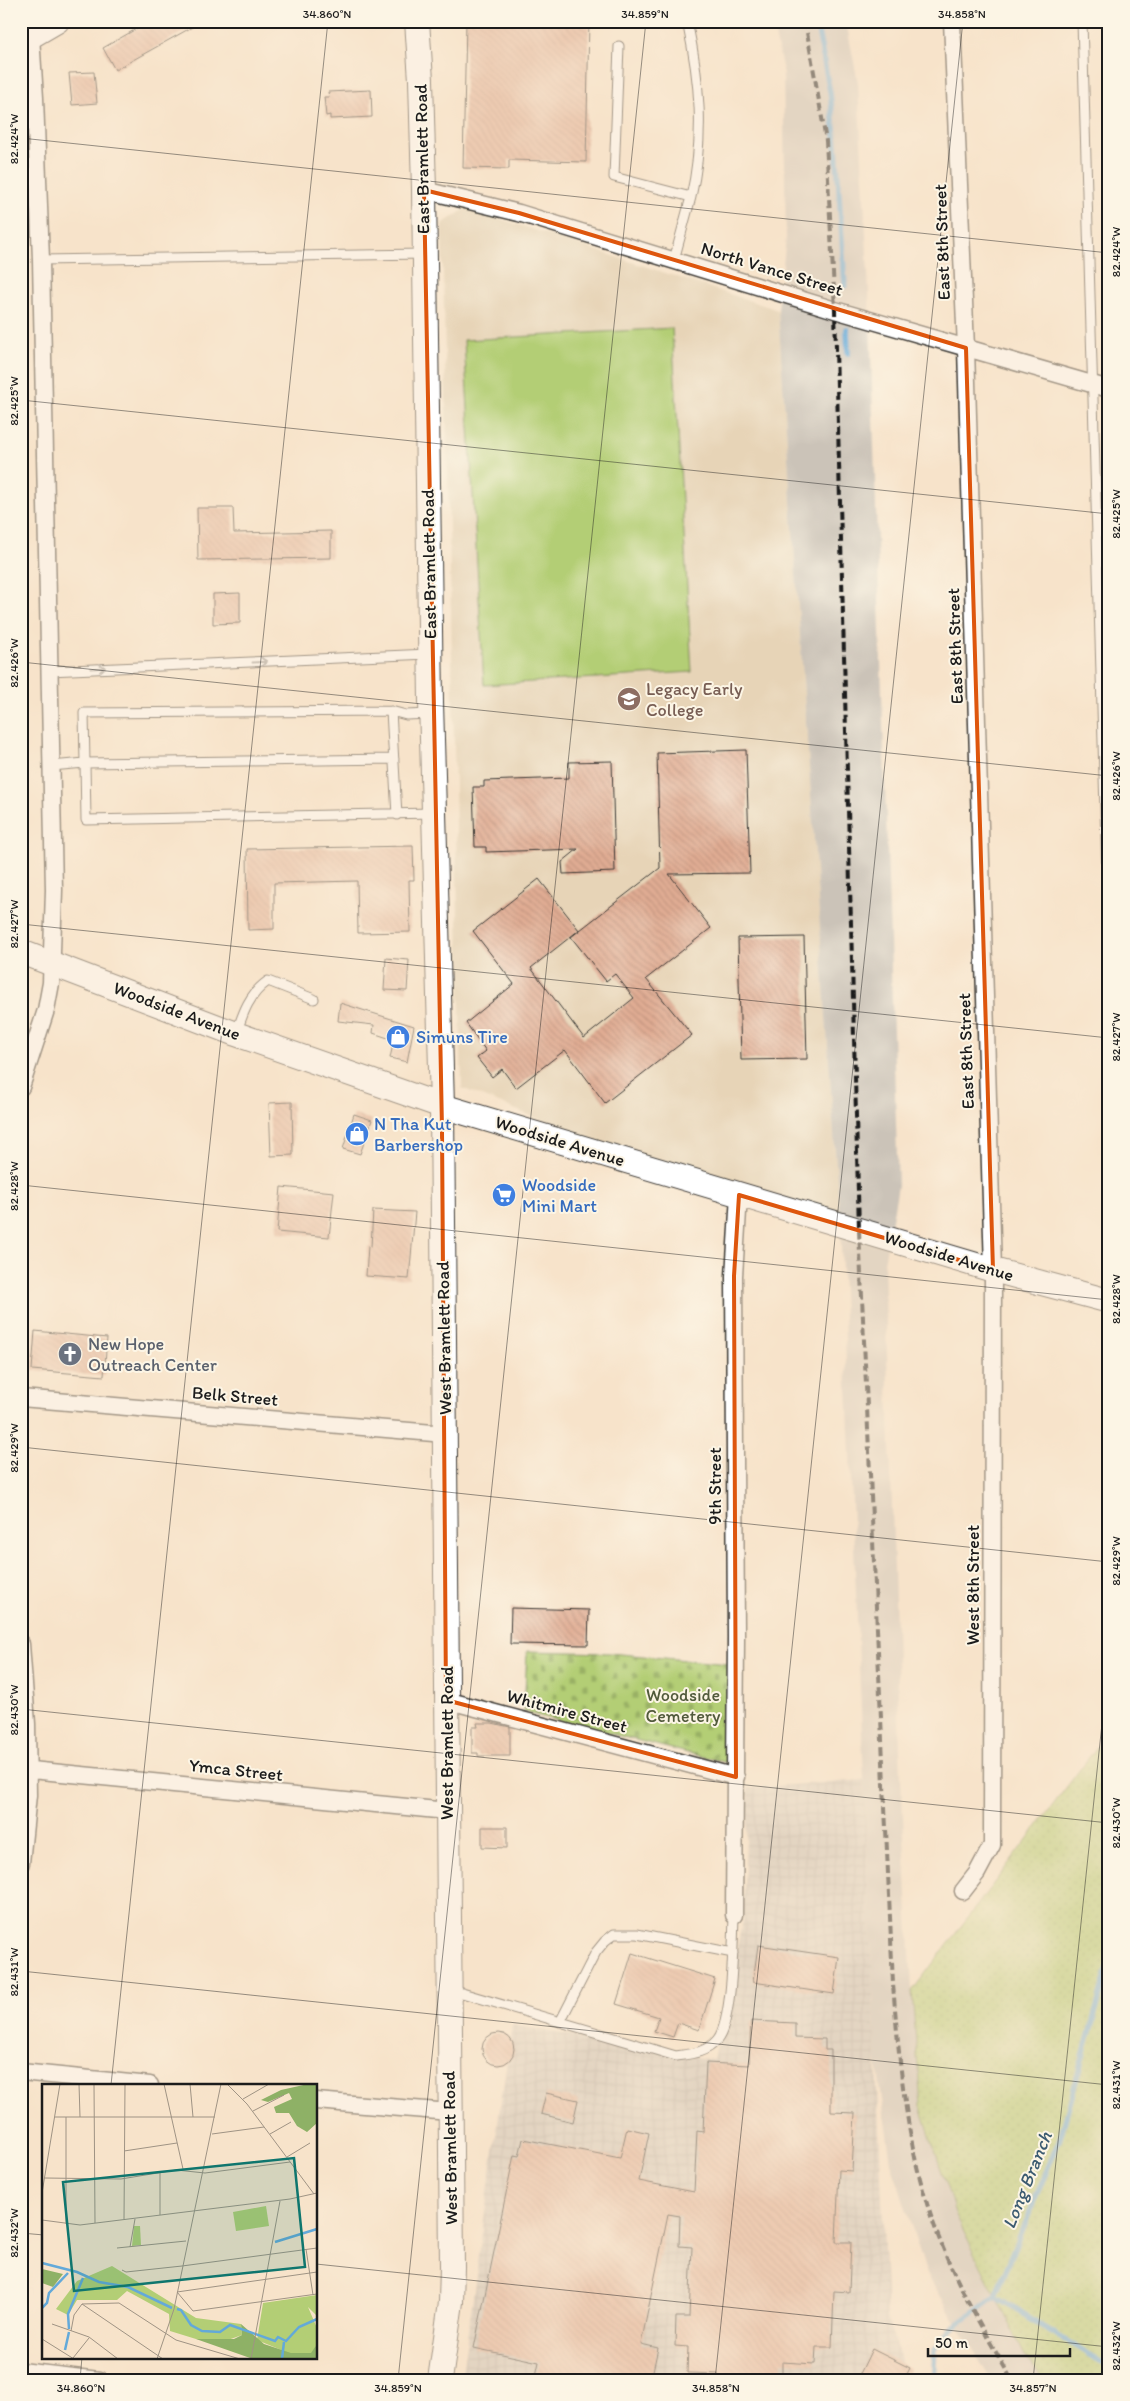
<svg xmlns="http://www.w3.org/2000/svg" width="1130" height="2401" font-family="Itim,sans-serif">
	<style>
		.built { fill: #e7d4b7 }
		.industrial { fill: url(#industrial-grid) }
		.railway { fill: #cbc3b8 }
		.grass { fill: url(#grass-dots); stroke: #687548 }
		.cemetery { fill: url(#cemetery-stones); stroke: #687548 }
		.pitch { fill: #b3ce75; stroke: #687548 }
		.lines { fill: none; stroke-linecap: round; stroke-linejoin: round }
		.stream { stroke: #63a9d9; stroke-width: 5.5 }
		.building { fill: url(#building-back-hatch) }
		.lane-casing { stroke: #3d3a36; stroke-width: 11 }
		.street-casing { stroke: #3d3a36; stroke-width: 19 }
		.secondary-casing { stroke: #3d3a36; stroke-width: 26 }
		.lane { stroke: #fff; stroke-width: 9 }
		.street { stroke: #fff; stroke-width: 16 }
		.secondary { stroke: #fff; stroke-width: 24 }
		.rail { stroke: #1c1c1c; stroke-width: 4; stroke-dasharray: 8 4; stroke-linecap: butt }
		.oneway { stroke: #999 }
		.marked { fill: none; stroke: #de560d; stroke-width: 4; stroke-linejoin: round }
		.ticks { fill: none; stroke: #1c1c1c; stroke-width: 1; stroke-opacity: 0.45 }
		.labels { text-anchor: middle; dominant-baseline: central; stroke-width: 4; stroke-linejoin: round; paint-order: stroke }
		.street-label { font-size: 18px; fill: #1c1c1c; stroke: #fcf5e5 }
		.education-label { font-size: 18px; fill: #785e54; stroke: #fcf5e5; text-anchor: start }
		.shop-label { font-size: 18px; fill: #366cbe; stroke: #fcf5e5; text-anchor: start }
		.worship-label { font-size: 18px; fill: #5b616d; stroke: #fcf5e5; text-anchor: start }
		.park-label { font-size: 18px; fill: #515a3b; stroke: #fcf5e5 }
		.water-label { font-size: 19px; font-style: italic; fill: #3c5b71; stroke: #fcf5e5 }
		.inset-river { fill: none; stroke: #63a9d9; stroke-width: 2.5 }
		.inset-road { fill: none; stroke: #9f9384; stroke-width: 1 }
		.view { fill: #0f766e; fill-opacity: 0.15; stroke: #0f766e; stroke-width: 2.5 }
		.inset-edge { fill: none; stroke: #1c1c1c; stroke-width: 2.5 }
		.neatline { fill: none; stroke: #1c1c1c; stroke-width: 2 }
		.ticks-label { font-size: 12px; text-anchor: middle; fill: #1c1c1c }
	</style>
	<defs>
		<pattern id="industrial-grid" width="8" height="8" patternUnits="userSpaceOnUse" patternTransform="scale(1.25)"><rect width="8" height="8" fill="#cbc3b8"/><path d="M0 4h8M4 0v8" fill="none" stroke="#aea79e"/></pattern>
		<pattern id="grass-dots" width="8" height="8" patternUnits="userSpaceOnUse" patternTransform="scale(1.25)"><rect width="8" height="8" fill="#b3ce75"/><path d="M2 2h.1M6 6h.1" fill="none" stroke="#99b065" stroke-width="1.8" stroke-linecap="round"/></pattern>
		<pattern id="cemetery-stones" width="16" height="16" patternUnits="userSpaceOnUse" patternTransform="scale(1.25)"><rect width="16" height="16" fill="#b3ce75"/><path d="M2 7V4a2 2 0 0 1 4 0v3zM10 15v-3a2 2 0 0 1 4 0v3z" fill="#99b065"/></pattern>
		<pattern id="building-back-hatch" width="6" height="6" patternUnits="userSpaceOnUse" patternTransform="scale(1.25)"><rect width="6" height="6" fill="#e0ac93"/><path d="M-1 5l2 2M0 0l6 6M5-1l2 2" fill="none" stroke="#c0937e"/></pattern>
	</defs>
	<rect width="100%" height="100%" fill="#fcf5e5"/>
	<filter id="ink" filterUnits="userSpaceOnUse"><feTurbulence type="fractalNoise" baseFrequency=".02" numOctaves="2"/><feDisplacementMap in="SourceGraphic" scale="10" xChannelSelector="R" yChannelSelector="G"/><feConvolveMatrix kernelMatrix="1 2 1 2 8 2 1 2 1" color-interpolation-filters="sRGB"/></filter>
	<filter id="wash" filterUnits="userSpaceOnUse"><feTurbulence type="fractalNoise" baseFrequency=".0096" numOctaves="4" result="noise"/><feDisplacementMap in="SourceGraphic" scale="20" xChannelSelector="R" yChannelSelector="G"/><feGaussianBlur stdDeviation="1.12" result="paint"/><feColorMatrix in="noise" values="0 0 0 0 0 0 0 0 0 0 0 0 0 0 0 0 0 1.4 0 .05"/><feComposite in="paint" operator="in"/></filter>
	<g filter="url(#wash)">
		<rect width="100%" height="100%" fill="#f7e3ca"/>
		<path class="built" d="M467 208 778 310 840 1223 673 1173 462 1088 442 224Z"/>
		<path class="industrial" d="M864 1780 887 2317 905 2376 904 2380H461L512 2025 713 2060 743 1919 748 1788Z"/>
		<path class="railway" d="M772 21H846L858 83 869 292 898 1186 884 1263 901 1779 912 1991 921 2107 955 2213 1026 2358 1045 2380H991L926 2272 891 2162 876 2058 840 1223 778 310 786 238 783 71Z"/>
		<path class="grass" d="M1109 1731V2380H1045L1026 2358 955 2213 921 2107 912 1991Z"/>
		<path class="cemetery" d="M527 1651 610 1653 729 1664 728 1763 524 1712Z"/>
		<path class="pitch" d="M672 328 692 672 484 685 464 340Z"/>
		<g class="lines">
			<path class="stream" d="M816 21 830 92 836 145 845 286
				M847 329 848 353
				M995 2297 1109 2367
				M933 2380 935 2351 947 2332 995 2297 1060 2138 1109 1964"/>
		</g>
		<g id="blocks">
			<path class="building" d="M150 21H203L115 70 103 48Z
				M466 21H589L586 162 509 160V169L463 168Z
				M94 72 97 103 72 105 69 73Z
				M371 90 372 117 330 119V115L326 116 324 97H329L328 92Z
				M197 508H233L234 533 331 531V558L198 560Z
				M240 593V623L213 624V594Z
				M746 750 750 873 669 874 711 928 646 979 692 1035 605 1103 565 1050 516 1088 502 1069 492 1077 477 1058 486 1051 466 1023 514 984 473 931 539 879 579 930 531 968 584 1038 634 998 615 974 606 981 571 937 660 868 657 753Z
				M612 761 615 872 563 874 562 862 578 849 486 852V847H475L473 787H484V781L569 778V762Z
				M413 846 414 880H409L410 932 358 933 357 881 274 883V929L248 930 247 849Z
				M804 937 807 1059 741 1060 738 938Z
				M386 958 409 960 407 991 384 990Z
				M340 1003 414 1026 407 1062 390 1058 394 1040 373 1033 374 1025 338 1021Z
				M292 1102 293 1155 271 1156 269 1103Z
				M354 1114 372 1120 360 1154 343 1149Z
				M281 1187 334 1192 329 1237 277 1232Z
				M373 1210 415 1212 409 1279 366 1276 368 1246 371 1247Z
				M35 1331 107 1338 104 1376 32 1370Z
				M511 1608 589 1610 588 1645 510 1644Z
				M477 1723H492L510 1727V1756H478V1753H472V1727H478Z
				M482 1827H507V1848L482 1847Z
				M758 1945 839 1957 834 1994 753 1982Z
				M632 1953 715 1979 699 2030 678 2023 673 2037 654 2031 659 2017 616 2004Z
				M751 2021 795 2023V2038L825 2039V2050H831V2112L855 2113 852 2171 839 2170 836 2242H851L849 2292 834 2291 832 2347H816L815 2364 782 2362V2380H718V2374L687 2373 688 2347 675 2346 676 2317H689L692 2247 679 2246 680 2216 668 2214 641 2344 658 2348 651 2380H535L539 2362 474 2348 514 2155 519 2156 523 2139 620 2158 627 2128 649 2133 639 2181 694 2192 697 2131 703 2132 706 2063 749 2065Z
				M482 2049a16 16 0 1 1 32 0a16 16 0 1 1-32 0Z
				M546 2093 578 2100 573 2122 541 2114Z
				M872 2349 910 2368 904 2380H857Z"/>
		</g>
	</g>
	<g filter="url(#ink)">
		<use href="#blocks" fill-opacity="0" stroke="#3d3a36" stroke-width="1"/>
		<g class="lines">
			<g class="lane-casing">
				<path id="lane" d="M687 21C700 81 705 136 691 197
					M1082 21 1109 948
					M619 46 614 177 691 197 674 260
					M41 260 424 254
					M49 671 429 654
					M391 711 84 713 85 763 394 759
					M51 766 85 763 86 820 433 813
					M397 815 391 711 406 715 431 714
					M236 1034C243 1013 249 994 268 981L314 999
					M452 1990 676 2056C691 2054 706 2053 717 2040 733 2021 733 1941 734 1915
					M560 2022 596 1952 605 1941 614 1934H637L733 1953"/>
			</g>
			<g class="street-casing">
				<path id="street" d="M952 21 966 348 993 1270 992 1845 977 1873 963 1891
					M424 190 519 213 835 310 1109 389
					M21 1087 46 1010 51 983 54 890 41 260 35 98 31 36
					M21 1398 445 1434
					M21 1644 27 1724 28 1795 21 1863
					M446 1700 736 1777
					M21 1769 447 1811
					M734 1915 736 1637 734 1276 739 1195
					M21 2072 150 2085
					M316 2101 450 2112
					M21 2371 99 2380"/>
			</g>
			<g class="secondary-casing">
				<path id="secondary" d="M417 21 421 80 424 190 431 702 442 1106 452 2267 451 2302 440 2380
					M21 42 57 21
					M21 952 236 1034 442 1106 993 1270 1109 1301"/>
			</g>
			<use href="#lane" class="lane"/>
			<use href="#street" class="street"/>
			<use href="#secondary" class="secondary"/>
			<path class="rail" d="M805 21 826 141 835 310 859 1230 893 1984C900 2072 908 2165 943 2248 962 2294 987 2337 1012 2380"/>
		</g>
		<defs><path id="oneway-shaft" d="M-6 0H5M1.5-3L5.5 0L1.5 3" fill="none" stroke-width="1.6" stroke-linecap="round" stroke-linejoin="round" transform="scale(1.25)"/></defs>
		<g class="oneway">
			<use href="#oneway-shaft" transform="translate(260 662) rotate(-3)"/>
			<use href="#oneway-shaft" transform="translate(98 668) rotate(-3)"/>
		</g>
	</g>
	<path d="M0 0H1130V2401H0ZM424 190 519 213 966 348 993 1270 739 1195 734 1276 736 1777 446 1700 442 1129Z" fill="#f7e3ca" fill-opacity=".55" fill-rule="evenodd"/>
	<path class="marked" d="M424 190 519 213 966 348 993 1270 739 1195 734 1276 736 1777 446 1700 442 1129Z"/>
	<path class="ticks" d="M21 138 1109 253M21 400 1109 514M21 662 1109 776M21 924 1109 1038M21 1185 1109 1300M21 1447 1109 1562M21 1709 1109 1823M21 1971 1109 2085M111 2085 328 21M21 2233 44 2235M316 2264 1109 2347M80 2380 82 2357M398 2380 646 21M715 2380 963 21M1033 2380 1109 1657"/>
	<defs>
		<g id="school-disc" transform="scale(1.25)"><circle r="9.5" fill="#8d6e63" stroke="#fcf5e5"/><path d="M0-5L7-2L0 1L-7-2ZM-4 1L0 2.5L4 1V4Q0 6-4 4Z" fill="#fff"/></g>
		<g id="shop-disc" transform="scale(1.25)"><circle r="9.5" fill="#3f7fe0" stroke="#fcf5e5"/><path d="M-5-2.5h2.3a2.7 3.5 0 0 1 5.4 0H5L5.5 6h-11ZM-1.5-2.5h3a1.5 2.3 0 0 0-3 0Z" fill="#fff"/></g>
		<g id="supermarket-disc" transform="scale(1.25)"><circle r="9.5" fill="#3f7fe0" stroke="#fcf5e5"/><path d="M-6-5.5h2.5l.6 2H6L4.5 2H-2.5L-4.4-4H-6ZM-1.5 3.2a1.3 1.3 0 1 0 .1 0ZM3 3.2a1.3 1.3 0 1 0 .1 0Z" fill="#fff"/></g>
		<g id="church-disc" transform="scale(1.25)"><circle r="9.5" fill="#6b7280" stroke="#fcf5e5"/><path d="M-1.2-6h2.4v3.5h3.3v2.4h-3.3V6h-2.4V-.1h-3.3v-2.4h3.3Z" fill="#fff"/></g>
	</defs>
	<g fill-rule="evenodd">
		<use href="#school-disc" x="629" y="699"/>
		<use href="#shop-disc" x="398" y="1037"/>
		<use href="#shop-disc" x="357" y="1134"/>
		<use href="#supermarket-disc" x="504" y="1195"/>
		<use href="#church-disc" x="70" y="1354"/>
	</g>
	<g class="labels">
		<g class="street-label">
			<text transform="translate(422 159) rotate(-91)">East Bramlett Road</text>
			<text transform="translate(942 242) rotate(-92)">East 8th Street</text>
			<text transform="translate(772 269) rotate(17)">North Vance Street</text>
			<text transform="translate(429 564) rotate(-91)">East Bramlett Road</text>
			<text transform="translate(955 646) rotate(-92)">East 8th Street</text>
			<text transform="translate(177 1011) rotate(21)">Woodside Avenue</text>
			<text transform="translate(966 1051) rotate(-92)">East 8th Street</text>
			<text transform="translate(560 1141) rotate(17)">Woodside Avenue</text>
			<text transform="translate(949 1256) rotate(17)">Woodside Avenue</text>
			<text transform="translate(444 1338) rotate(-91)">West Bramlett Road</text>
			<text transform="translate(235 1396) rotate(5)">Belk Street</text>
			<text transform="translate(715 1486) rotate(-90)">9th Street</text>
			<text transform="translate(973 1585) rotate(-90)">West 8th Street</text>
			<text transform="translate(567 1711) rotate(15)">Whitmire Street</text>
			<text transform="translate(447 1743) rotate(-90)">West Bramlett Road</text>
			<text transform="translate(236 1770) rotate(6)">Ymca Street</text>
			<text transform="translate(450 2148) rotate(-91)">West Bramlett Road</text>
		</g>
		<g class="education-label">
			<text x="646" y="689">Legacy Early<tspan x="646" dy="21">College</tspan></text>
		</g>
		<g class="shop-label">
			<text x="416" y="1037">Simuns Tire</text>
			<text x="374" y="1124">N Tha Kut<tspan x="374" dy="21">Barbershop</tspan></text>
			<text x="522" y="1185">Woodside<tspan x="522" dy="21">Mini Mart</tspan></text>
		</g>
		<g class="worship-label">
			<text x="88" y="1344">New Hope<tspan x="88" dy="21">Outreach Center</tspan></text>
		</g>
		<g class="park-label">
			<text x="683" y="1695">Woodside<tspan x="683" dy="21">Cemetery</tspan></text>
		</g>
		<g class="water-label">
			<text transform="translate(1027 2180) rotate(-68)">Long Branch</text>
		</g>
	</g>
	<g transform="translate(42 2084)">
		<rect width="275" height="275" fill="#f7e3ca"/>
		<path d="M70 182 154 234 199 240 200 251 183 257 154 255 128 247 127 230 85 207 75 216H35L26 231 14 225 35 197ZM275 211V232L266 223 275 244V260L270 269 249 270 215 256 221 219Z" fill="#b3ce75"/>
		<path d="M266 0H275V39L265 48 255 42 247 29H234L232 23 250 15 247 9 226 18 219 16 239 6ZM0 185 21 190 11 203 0 199ZM199 240 222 260 249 269H269L275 260V275H211L154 255H192L200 251Z" fill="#8eb166"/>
		<path d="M92 142H98L99 161 90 162Z" fill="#b3ce75"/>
		<path d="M224 122 227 142 194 147 191 128Z" fill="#b3ce75"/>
		<path class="inset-river" d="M233 158 275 145M0 179 35 188 57 198 86 203 130 224M0 224 5 219 7 209 26 189M135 225 139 226 149 241 160 247 178 248 188 241 233 257 236 253 244 257 257 243 275 235M27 245 26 230 41 194M23 266 27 248M240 275 242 258"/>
		<path class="inset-road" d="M37 0 38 33M52 0 53 139M122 0 141 85M148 0 151 33M185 0 205 20 272 110M201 15 227 0M211 27 242 11M13 33H173M170 50 222 43M228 50 249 38M82 67 135 59M245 73 268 59M118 89V131M3 94 79 95 134 86 163 89 248 78M0 109 18 0M82 135 83 0M0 136 38 141 248 115 275 109M24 140V33M88 163 93 135M75 164 144 157M264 165 271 211M80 186 84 188 140 182 275 164M135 208 151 227 275 210M135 208 275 188M40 220 121 275M10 240 47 253 76 275M29 247 32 231 40 220 77 219 134 256 198 275M0 255 32 275M31 274 47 254M115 275 132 225 179 0M209 275 238 117"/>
		<path class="view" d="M252 74 263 183 32 207 21 98Z"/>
		<rect width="275" height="275" class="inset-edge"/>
	</g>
	<rect width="1130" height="2401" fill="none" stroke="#fcf5e5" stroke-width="55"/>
	<path d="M928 2348v8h142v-8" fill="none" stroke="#1c1c1c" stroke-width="2.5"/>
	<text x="935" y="2348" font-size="15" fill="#1c1c1c" stroke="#fcf5e5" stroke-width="4" paint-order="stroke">50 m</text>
	<rect x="28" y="28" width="1074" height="2346" class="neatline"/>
	<g class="ticks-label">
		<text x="327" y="18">34.860°N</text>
		<text x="645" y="18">34.859°N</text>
		<text x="962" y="18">34.858°N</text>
		<text transform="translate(14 139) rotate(-90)" y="4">82.424°W</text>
		<text transform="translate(1116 252) rotate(-90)" y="4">82.424°W</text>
		<text transform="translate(14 401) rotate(-90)" y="4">82.425°W</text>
		<text transform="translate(1116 514) rotate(-90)" y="4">82.425°W</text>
		<text transform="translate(14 663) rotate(-90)" y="4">82.426°W</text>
		<text transform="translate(1116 776) rotate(-90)" y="4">82.426°W</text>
		<text transform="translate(14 924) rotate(-90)" y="4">82.427°W</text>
		<text transform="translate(1116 1037) rotate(-90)" y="4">82.427°W</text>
		<text transform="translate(14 1186) rotate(-90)" y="4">82.428°W</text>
		<text transform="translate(1116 1299) rotate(-90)" y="4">82.428°W</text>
		<text transform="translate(14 1448) rotate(-90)" y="4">82.429°W</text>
		<text transform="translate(1116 1561) rotate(-90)" y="4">82.429°W</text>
		<text transform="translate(14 1710) rotate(-90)" y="4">82.430°W</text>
		<text transform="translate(1116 1823) rotate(-90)" y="4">82.430°W</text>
		<text transform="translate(14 1972) rotate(-90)" y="4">82.431°W</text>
		<text transform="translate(1116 2085) rotate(-90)" y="4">82.431°W</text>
		<text transform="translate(14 2233) rotate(-90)" y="4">82.432°W</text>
		<text transform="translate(1116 2346) rotate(-90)" y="4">82.432°W</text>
		<text x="81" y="2392">34.860°N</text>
		<text x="398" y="2392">34.859°N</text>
		<text x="716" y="2392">34.858°N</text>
		<text x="1033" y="2392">34.857°N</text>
	</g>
</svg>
